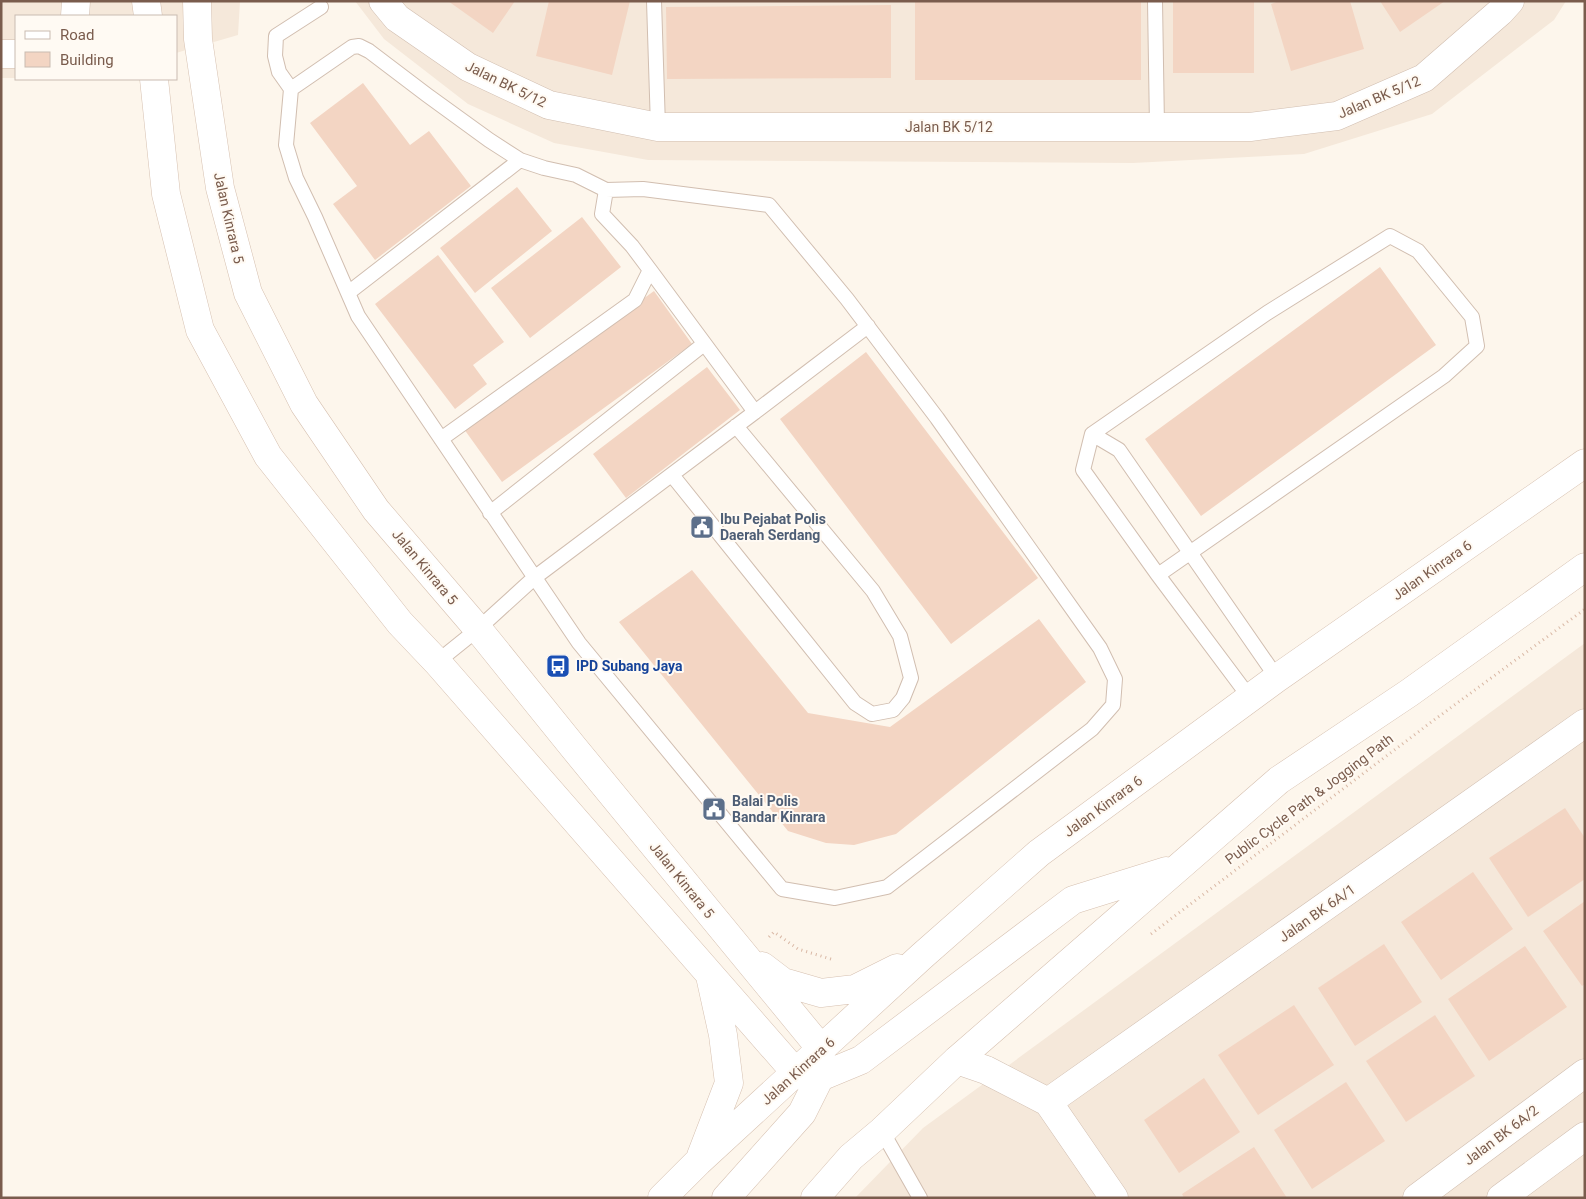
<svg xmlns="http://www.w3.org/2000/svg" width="1586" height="1199" font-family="Roboto,sans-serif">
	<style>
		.residential { fill: #f5e8da }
		.building { fill: #f3d5c3 }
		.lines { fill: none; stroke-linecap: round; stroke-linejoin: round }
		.service-casing { stroke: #d1beb0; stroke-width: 16 }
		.minor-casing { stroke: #d1beb0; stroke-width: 29 }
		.secondary-casing { stroke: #d6c0b0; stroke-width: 29 }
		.path { stroke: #d9b8a5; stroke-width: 3; stroke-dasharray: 1 4; stroke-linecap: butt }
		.service { stroke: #fff; stroke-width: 14 }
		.minor { stroke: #fff; stroke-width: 28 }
		.secondary { stroke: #fff; stroke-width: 28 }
		.labels { text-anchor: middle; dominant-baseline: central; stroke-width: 4; stroke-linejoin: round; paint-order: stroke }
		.street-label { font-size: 14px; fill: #7a5c4d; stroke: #fffaf3 }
		.service-label { font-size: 14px; font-weight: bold; fill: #4e5e75; stroke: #fffaf3; text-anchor: start }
		.transit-label { font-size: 14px; font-weight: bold; fill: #164399; stroke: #fffaf3; text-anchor: start }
	</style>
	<rect width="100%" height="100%" fill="#fdf6ec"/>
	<path class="residential" d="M1 1H240L238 35 176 53V16H16V78H1Z
		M355 1H1566L1554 20 1432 114 1304 154 1133 163 648 160 554 143 468 104 384 39Z
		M1585 643V1198H855L923 1128Z"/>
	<path class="building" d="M448 1H515L493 33Z
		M549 1H630L612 75 536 56Z
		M1173 1H1254V73H1173Z
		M1279 1H1350L1364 49 1291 71 1271 4Z
		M1380 1H1445L1400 32Z
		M915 2H1141V80H915Z
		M891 5V78L667 79 666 7Z
		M363 83 410 145 429 131 471 186 375 260 333 204 357 186 310 123Z
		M517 187 552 231 475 293 440 248Z
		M582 217 621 267 530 338 491 288Z
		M438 255 504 342 473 365 487 384 455 409 375 304Z
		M1380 267 1436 345 1201 516 1145 439Z
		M654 291 692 344 502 482 464 429Z
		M866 352 1038 578 951 644 780 419Z
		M707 367 740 410 626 498 593 454Z
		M692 570 808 713 890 727 1039 619 1086 682 896 834 854 845 826 843 788 831 619 622Z
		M1565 808 1585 838V879L1528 917 1489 858Z
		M1473 872 1513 929 1441 980 1401 922Z
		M1585 901V984L1582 986 1543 931Z
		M1384 944 1422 1002 1355 1046 1318 988Z
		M1525 946 1567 1007 1489 1061 1448 999Z
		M1294 1005 1334 1065 1258 1115 1218 1055Z
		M1435 1015 1475 1076 1406 1122 1366 1061Z
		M1204 1078 1240 1132 1179 1173 1144 1120Z
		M1346 1082 1385 1141 1312 1189 1274 1130Z
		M1254 1147 1287 1198H1184L1182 1194Z"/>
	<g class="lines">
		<g class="service-casing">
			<path id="service" d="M654 1 658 127
				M1155 1 1157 127
				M321 7 276 36 275 56 279 72 291 89 286 145 296 178 315 217 358 316 579 643 782 889 835 898 887 887 1092 729 1113 705 1115 679 1100 648 937 418 847 299 769 205 643 189 606 190 602 214 632 246 650 270 635 300 441 439
				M291 89 352 47 359 46 369 51 427 95 489 140 520 160 544 168 576 175 606 190
				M650 270 755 412 868 326
				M348 293 520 160
				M1092 434 1119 450 1277 678
				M672 475 855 703 872 714 893 710 903 698 911 678 900 636 873 591 736 426
				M490 513 704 344
				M1158 575 1444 376 1477 346 1472 317 1418 251 1390 236 1267 313 1092 434 1083 470 1158 575 1250 698
				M437 662 478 629 534 578 755 412
				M882 1131 920 1198"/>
		</g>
		<g class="minor-casing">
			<path id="minor" d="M383 1 397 18 468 67 549 105 658 127H1250L1337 116 1424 78 1500 12 1510 1
				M75 16 76 1
				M1 54H16
				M957 1060 986 1070 1048 1102 1114 1198
				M1048 1102 1585 723
				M1417 1198 1585 1073
				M1501 1198 1585 1136"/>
		</g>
		<g class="secondary-casing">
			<path id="secondary" d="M146 1 148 16
				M197 1 198 39 220 188 248 293 304 404 376 510 478 629 574 748 822 1050
				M154 79 166 194 200 330 268 456 400 623 437 662 796 1073
				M762 966 783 982 821 993 855 989 897 968
				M796 1073 820 1077 861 1060 1073 900 1166 871
				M701 1156 729 1083 723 1035 710 976
				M662 1198 698 1162 922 956 1039 853 1277 678 1585 463
				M726 1198 802 1113 820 1077 821 1059
				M815 1198 851 1157 882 1131 957 1060 1279 780 1409 693 1585 567"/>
		</g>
		<path class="path" d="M1151 934 1434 720 1585 609
			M769 937 774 932 798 949 834 960"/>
		<use href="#service" class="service"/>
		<use href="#minor" class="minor"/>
		<use href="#secondary" class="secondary"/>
	</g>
	<defs>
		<g id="civic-square" transform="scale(1.25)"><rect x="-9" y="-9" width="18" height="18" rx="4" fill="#5c6f8a" stroke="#fffaf3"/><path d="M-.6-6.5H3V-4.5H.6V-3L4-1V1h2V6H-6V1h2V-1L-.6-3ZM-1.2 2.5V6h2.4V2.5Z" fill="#fff"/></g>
		<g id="bus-square" transform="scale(1.25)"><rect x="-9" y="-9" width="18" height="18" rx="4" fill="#1a4fb4" stroke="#fffaf3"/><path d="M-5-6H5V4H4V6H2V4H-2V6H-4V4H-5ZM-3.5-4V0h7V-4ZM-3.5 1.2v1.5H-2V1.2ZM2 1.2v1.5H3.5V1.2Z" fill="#fff"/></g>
	</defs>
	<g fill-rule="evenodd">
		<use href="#civic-square" x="702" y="527"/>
		<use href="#bus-square" x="558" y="666"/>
		<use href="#civic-square" x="714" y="809"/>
	</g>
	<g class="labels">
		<g class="street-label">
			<text transform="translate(506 84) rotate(26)">Jalan BK 5/12</text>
			<text transform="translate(1379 97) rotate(-23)">Jalan BK 5/12</text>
			<text x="949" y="127">Jalan BK 5/12</text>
			<text transform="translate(229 218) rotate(77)">Jalan Kinrara 5</text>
			<text transform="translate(425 567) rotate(50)">Jalan Kinrara 5</text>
			<text transform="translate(1432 570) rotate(-35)">Jalan Kinrara 6</text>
			<text transform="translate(1309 799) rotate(-37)">Public Cycle Path &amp; Jogging Path</text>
			<text transform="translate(1103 806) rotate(-36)">Jalan Kinrara 6</text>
			<text transform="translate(682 880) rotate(51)">Jalan Kinrara 5</text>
			<text transform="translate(1317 913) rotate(-35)">Jalan BK 6A/1</text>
			<text transform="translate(798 1071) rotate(-42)">Jalan Kinrara 6</text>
			<text transform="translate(1501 1135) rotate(-37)">Jalan BK 6A/2</text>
		</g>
		<g class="service-label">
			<text x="720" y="519">Ibu Pejabat Polis<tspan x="720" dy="16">Daerah Serdang</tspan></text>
			<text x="732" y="801">Balai Polis<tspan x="732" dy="16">Bandar Kinrara</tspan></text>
		</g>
		<g class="transit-label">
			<text x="576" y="666">IPD Subang Jaya</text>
		</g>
	</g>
	<rect width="1586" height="1199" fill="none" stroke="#7a5c4d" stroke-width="5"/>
	<rect x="15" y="15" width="162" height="65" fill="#fffaf3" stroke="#cabbb1"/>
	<rect x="25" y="31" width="25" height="8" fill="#ffffff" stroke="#cabbb1"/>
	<text x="60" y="40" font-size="15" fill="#7a5c4d">Road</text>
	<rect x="25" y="52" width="25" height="15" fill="#f3d5c3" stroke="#cabbb1"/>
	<text x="60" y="65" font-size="15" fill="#7a5c4d">Building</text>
</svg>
